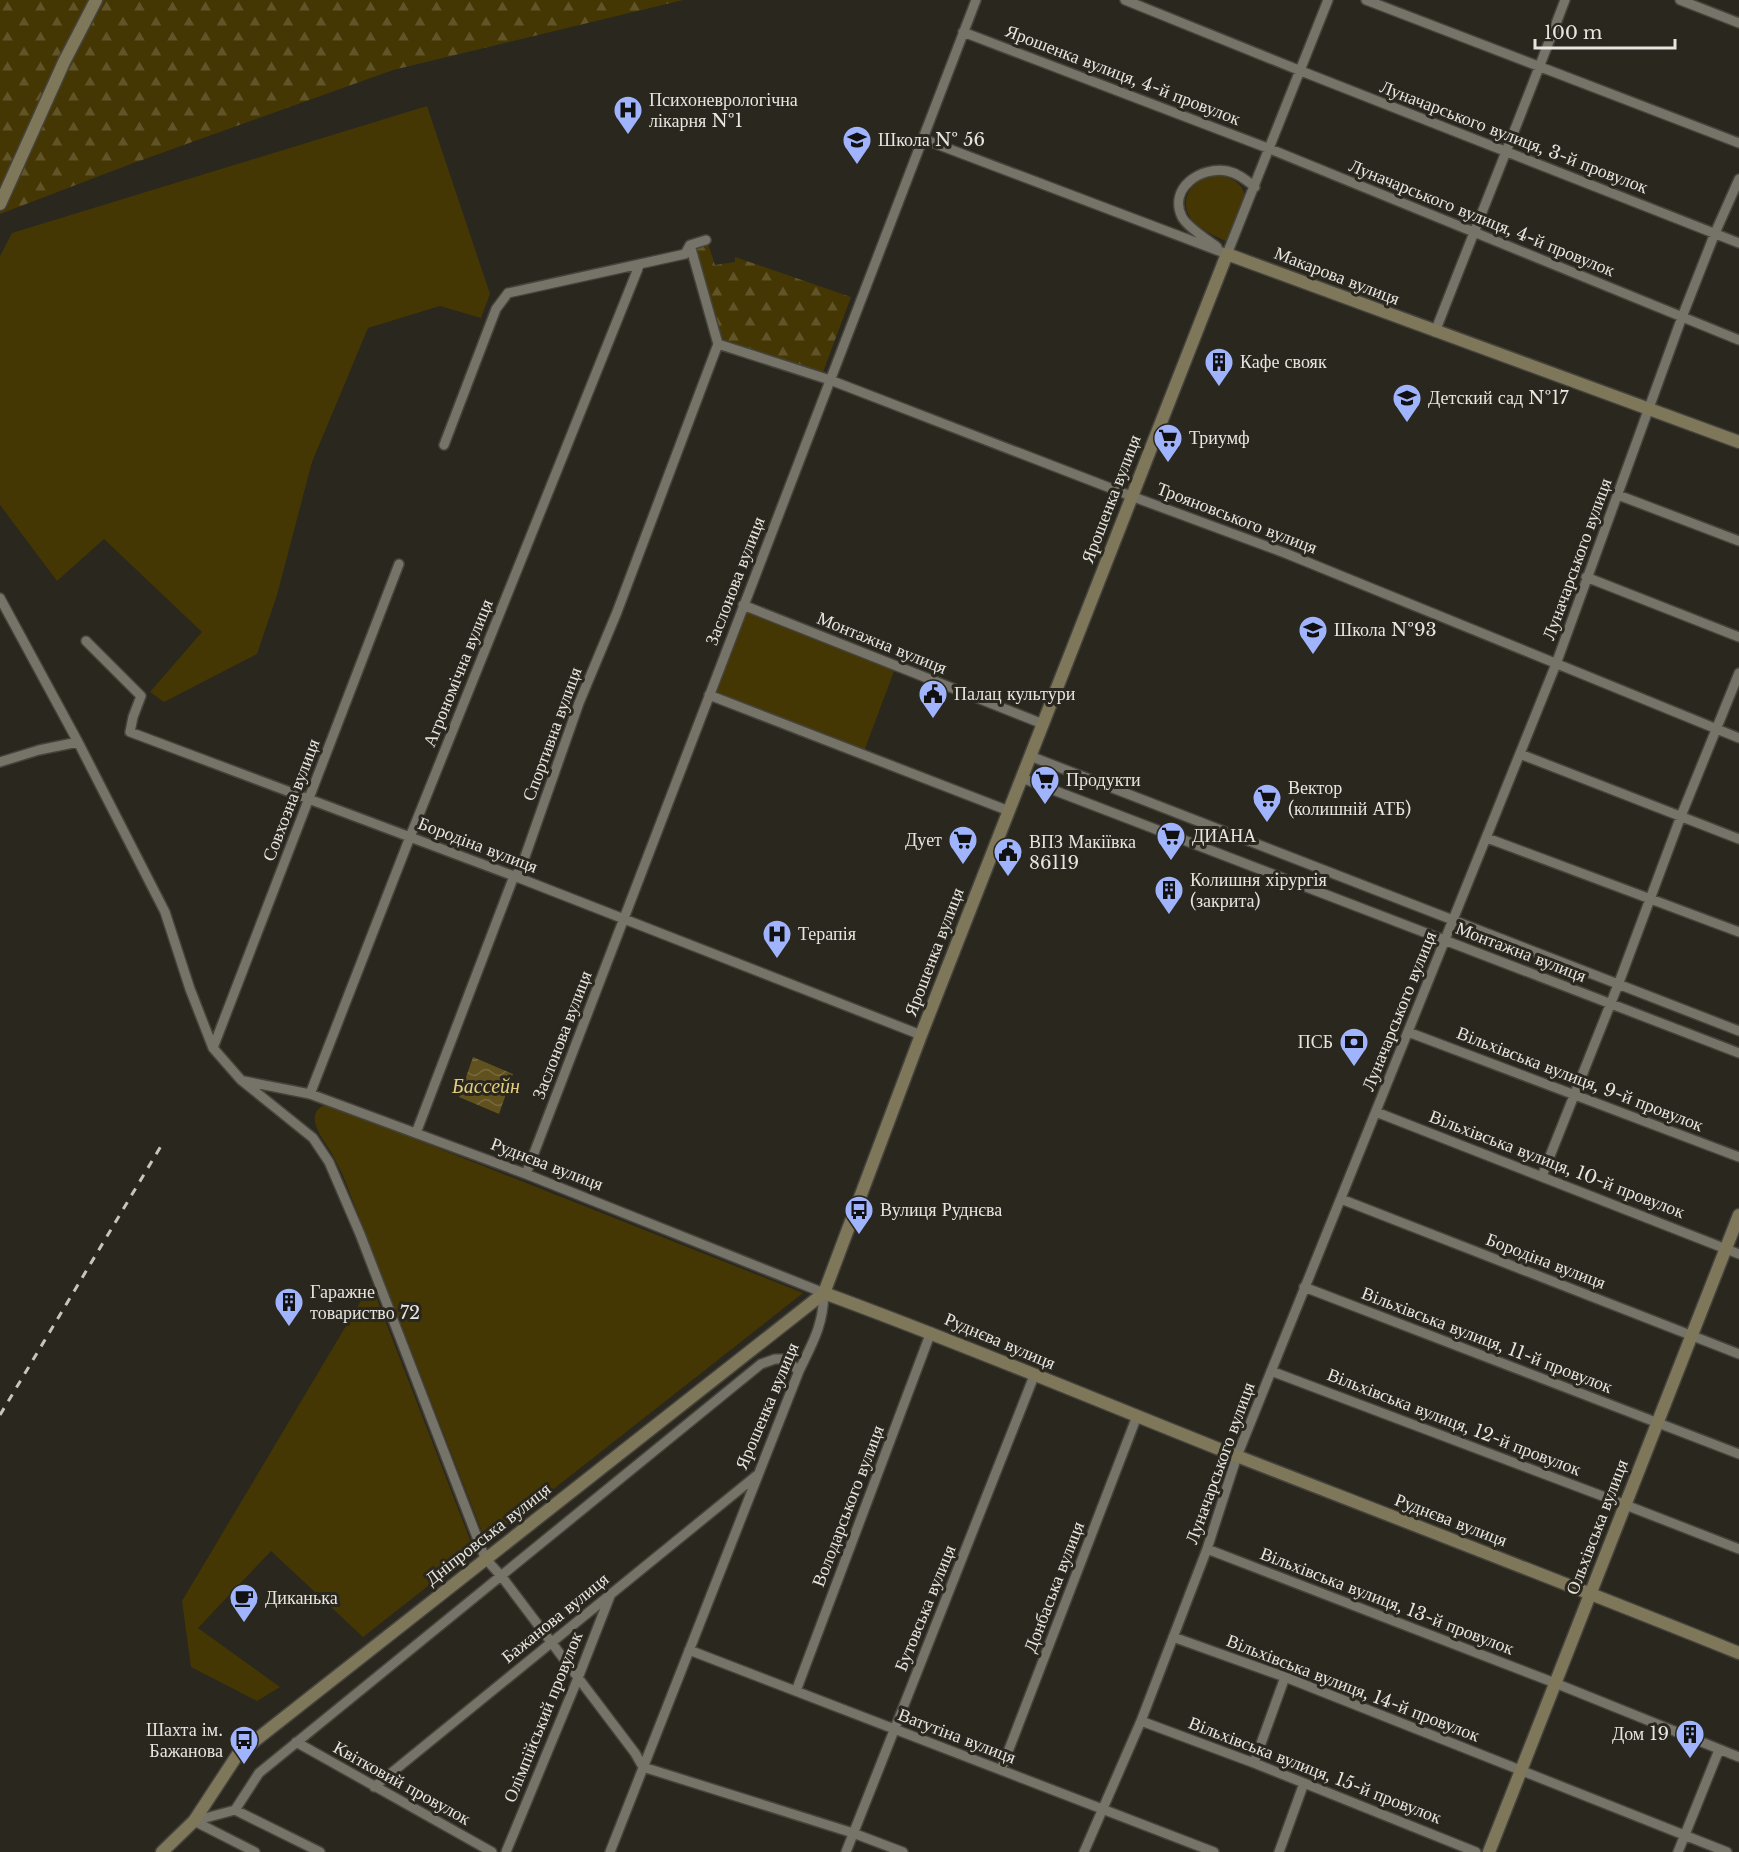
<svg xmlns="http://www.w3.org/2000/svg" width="1739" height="1852" font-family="'Libre Baskerville',serif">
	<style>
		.green { fill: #453704 }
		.forest { fill: url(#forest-firs) }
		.water { fill: url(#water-waves) }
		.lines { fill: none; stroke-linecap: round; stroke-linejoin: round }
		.street-casing { stroke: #45433c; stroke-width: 12 }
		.secondary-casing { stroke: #45433c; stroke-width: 15 }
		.street { stroke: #767369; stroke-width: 9 }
		.secondary { stroke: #7f775a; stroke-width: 12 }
		.rail { stroke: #c6c4bf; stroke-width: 3; stroke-dasharray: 8 8; stroke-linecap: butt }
		.labels { text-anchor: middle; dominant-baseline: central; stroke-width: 6; stroke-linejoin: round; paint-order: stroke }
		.street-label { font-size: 18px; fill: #e7e5e0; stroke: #29271e }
		.poi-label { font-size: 18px; fill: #e7e5e0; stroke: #29271e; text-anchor: start }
		.water-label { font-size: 20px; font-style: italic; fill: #e4cc7e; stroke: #29271e }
	</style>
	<defs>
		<pattern id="forest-firs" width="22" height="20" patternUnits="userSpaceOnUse" patternTransform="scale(1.5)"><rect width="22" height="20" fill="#453704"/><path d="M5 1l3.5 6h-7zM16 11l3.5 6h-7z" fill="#605428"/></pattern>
		<pattern id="water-waves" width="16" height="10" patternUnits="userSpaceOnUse" patternTransform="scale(1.5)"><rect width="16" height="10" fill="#60511e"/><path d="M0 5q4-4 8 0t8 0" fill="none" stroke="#776a3e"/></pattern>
	</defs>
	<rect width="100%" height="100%" fill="#29271e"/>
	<path class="green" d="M427 106 490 294 481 318 440 306 368 328 312 462 277 595 257 654 164 702 150 692 202 632 104 539 57 581 0 505V256L12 233Z
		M1216 175C1231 177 1245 183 1245 200L1227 242C1216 236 1203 231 1194 222 1175 203 1192 177 1216 175Z
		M743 605 896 666 863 754 709 695Z
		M327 1104 803 1293 486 1542 342 1173C338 1166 335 1159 331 1152 323 1139 301 1113 327 1104Z
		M371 1284 474 1550 363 1637 271 1551 198 1628 280 1687 257 1701 191 1667 182 1601Z"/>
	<path class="forest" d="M0 0H683L393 70 128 165 0 214Z
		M708 244 715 265 735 262V257L851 297 823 372 723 340 695 248Z"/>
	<path class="water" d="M473 1057 513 1074 499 1114 459 1097Z"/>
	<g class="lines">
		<g class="street-casing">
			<path id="street" d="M1125 0 1301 71 1739 243
				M1366 0 1739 143
				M1680 0 1739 23
				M963 32 1270 149 1739 340
				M923 139 1227 254
				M706 240 690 245 718 344
				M1217 247C1208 240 1187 227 1182 217 1168 188 1201 166 1227 171 1238 173 1246 180 1255 187
				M1227 254 1328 0
				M1435 332C1478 221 1523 111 1565 0
				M718 344 830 380 1131 496 1285 553 1739 738
				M444 445 496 309 508 293 685 254 690 245
				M1618 495 1739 541
				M1586 577 1739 637
				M0 598 78 742 165 912 190 989 213 1048 241 1080 313 1138 329 1162 360 1234 485 1558 502 1577 635 1753 643 1767 853 1833 903 1852
				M743 605 1043 724
				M86 641 141 696 133 717 130 732 514 876 921 1035
				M709 695 1009 811
				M1520 754 1739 839
				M1030 756 1739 1031
				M0 762 39 750 78 742
				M1022 778 1739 1053
				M1487 838 1739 932
				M1408 1032 1739 1157
				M213 1048 399 564
				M244 1081 310 1094 526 1174 824 1293C823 1326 813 1342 799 1371L610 1852
				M310 1094 410 837 639 266
				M1376 1112 1739 1254
				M416 1133 514 876 520 871 579 703 617 612 718 344
				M526 1174 976 0
				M1542 1176 1618 985 1681 816 1739 673
				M1341 1199 1739 1354
				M1304 1287 1739 1454
				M1271 1371 1605 1497 1739 1549
				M1207 1549 1555 1683 1739 1757
				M1173 1637 1285 1677 1727 1852
				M689 1650 1214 1852
				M796 1691 931 1332
				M1141 1721 1254 1763 1476 1852
				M296 1742 492 1852
				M1254 1763 1285 1677
				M1001 1770 1137 1416
				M374 1787 756 1476
				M235 1810 320 1852
				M194 1821 235 1810 259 1773 761 1364 775 1359H785L799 1371
				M194 1821 255 1852
				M506 1852 578 1678 610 1596
				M846 1852 1034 1376
				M1084 1852 1141 1721 1207 1549 1237 1456 1556 664 1682 317 1715 233 1739 179
				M1279 1852 1304 1783
				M1678 1852 1719 1750"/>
		</g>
		<g class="secondary-casing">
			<path id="secondary" d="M0 204 64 62 96 0
				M824 1293 921 1035 1227 254 1739 442
				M824 1293C958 1342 1091 1398 1224 1451 1396 1518 1568 1584 1739 1653
				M162 1852 194 1821 238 1754 824 1293
				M1489 1852 1739 1215"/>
		</g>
		<use href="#street" class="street"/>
		<use href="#secondary" class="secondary"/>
		<path class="rail" d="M0 1415 161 1146"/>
	</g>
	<defs>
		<g id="hospital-pin" transform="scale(1.5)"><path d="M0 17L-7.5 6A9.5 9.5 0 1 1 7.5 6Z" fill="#a0b3fd" stroke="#29271e"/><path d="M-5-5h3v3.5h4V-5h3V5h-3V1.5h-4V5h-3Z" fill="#111"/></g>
		<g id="school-pin" transform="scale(1.5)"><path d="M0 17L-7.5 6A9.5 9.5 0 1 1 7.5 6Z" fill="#a0b3fd" stroke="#29271e"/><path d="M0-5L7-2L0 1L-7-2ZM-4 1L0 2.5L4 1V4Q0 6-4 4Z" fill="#111"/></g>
		<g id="building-pin" transform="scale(1.5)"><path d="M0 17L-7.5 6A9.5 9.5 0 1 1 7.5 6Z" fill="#a0b3fd" stroke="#29271e"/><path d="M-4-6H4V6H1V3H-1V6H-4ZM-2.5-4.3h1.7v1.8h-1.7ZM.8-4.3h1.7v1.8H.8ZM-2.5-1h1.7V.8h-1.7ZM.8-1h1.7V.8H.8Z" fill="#111"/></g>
		<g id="supermarket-pin" transform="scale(1.5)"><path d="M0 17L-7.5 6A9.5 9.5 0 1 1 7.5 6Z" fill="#a0b3fd" stroke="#29271e"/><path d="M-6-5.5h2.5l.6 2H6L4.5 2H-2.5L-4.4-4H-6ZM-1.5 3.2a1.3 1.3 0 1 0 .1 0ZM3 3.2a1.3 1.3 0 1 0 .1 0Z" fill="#111"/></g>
		<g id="civic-pin" transform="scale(1.5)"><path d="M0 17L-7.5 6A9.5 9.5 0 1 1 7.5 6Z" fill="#a0b3fd" stroke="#29271e"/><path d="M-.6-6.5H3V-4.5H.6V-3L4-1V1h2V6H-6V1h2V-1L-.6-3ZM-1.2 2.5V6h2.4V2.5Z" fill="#111"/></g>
		<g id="bank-pin" transform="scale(1.5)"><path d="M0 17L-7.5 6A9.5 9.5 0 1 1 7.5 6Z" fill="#a0b3fd" stroke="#29271e"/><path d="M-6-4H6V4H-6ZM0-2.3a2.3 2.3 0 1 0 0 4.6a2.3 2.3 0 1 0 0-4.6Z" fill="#111"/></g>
		<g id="bus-pin" transform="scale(1.5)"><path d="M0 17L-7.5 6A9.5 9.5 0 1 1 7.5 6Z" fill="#a0b3fd" stroke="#29271e"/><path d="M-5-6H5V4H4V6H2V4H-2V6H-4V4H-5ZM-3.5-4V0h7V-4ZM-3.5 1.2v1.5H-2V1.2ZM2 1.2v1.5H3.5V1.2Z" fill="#111"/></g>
		<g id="cafe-pin" transform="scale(1.5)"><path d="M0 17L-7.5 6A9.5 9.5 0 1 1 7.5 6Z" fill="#a0b3fd" stroke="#29271e"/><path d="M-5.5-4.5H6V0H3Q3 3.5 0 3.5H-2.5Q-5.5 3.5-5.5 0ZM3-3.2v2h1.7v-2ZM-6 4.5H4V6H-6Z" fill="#111"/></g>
	</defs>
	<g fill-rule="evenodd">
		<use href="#hospital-pin" x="628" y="110"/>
		<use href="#school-pin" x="857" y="140"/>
		<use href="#building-pin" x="1219" y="362"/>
		<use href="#school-pin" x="1407" y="398"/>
		<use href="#supermarket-pin" x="1168" y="438"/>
		<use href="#school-pin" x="1313" y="630"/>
		<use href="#civic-pin" x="933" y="694"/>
		<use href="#supermarket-pin" x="1045" y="780"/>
		<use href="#supermarket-pin" x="1267" y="798"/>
		<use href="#supermarket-pin" x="1171" y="836"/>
		<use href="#supermarket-pin" x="963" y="840"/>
		<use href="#civic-pin" x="1008" y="852"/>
		<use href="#building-pin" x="1169" y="890"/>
		<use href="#hospital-pin" x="777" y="934"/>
		<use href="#bank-pin" x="1354" y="1042"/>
		<use href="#bus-pin" x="859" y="1210"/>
		<use href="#building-pin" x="289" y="1302"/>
		<use href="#cafe-pin" x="244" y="1598"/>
		<use href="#building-pin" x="1690" y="1734"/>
		<use href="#bus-pin" x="244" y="1740"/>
	</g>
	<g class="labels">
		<g class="street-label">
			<text transform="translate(1123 75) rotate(21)">Ярошенка вулиця, 4-й провулок</text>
			<text transform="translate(1514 137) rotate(21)">Луначарського вулиця, 3-й провулок</text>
			<text transform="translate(1482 218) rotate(22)">Луначарського вулиця, 4-й провулок</text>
			<text transform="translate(1337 276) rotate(21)">Макарова вулиця</text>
			<text transform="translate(1111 499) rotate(-69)">Ярошенка вулиця</text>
			<text transform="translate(1237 518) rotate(21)">Трояновського вулиця</text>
			<text transform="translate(1577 559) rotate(-70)">Луначарського вулиця</text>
			<text transform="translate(735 581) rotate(-69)">Заслонова вулиця</text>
			<text transform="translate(882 643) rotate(22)">Монтажна вулиця</text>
			<text transform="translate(458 673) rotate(-68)">Агрономічна вулиця</text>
			<text transform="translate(552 734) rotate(-70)">Спортивна вулиця</text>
			<text transform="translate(291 800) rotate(-69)">Совхозна вулиця</text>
			<text transform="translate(478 845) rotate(21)">Бородіна вулиця</text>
			<text transform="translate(934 952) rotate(-69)">Ярошенка вулиця</text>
			<text transform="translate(1521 952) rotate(21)">Монтажна вулиця</text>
			<text transform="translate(1399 1011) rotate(-68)">Луначарського вулиця</text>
			<text transform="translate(562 1035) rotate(-69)">Заслонова вулиця</text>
			<text transform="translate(1580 1079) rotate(21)">Вільхівська вулиця, 9-й провулок</text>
			<text transform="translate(547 1164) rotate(21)">Руднєва вулиця</text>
			<text transform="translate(1557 1164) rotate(21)">Вільхівська вулиця, 10-й провулок</text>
			<text transform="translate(1546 1261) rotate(21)">Бородіна вулиця</text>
			<text transform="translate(1487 1340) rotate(21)">Вільхівська вулиця, 11-й провулок</text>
			<text transform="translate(1000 1341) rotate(23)">Руднєва вулиця</text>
			<text transform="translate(767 1406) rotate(-67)">Ярошенка вулиця</text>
			<text transform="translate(1454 1422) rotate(21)">Вільхівська вулиця, 12-й провулок</text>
			<text transform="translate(1220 1463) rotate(-70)">Луначарського вулиця</text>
			<text transform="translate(848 1506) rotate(-69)">Володарського вулиця</text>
			<text transform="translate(1451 1520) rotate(21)">Руднєва вулиця</text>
			<text transform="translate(1597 1527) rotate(-69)">Ольхівська вулиця</text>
			<text transform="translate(488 1534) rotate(-38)">Дніпровська вулиця</text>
			<text transform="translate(1054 1587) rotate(-69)">Донбаська вулиця</text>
			<text transform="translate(1387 1601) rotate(21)">Вільхівська вулиця, 13-й провулок</text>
			<text transform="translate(925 1608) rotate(-68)">Бутовська вулиця</text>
			<text transform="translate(555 1618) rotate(-39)">Бажанова вулиця</text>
			<text transform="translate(1353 1688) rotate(21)">Вільхівська вулиця, 14-й провулок</text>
			<text transform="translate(543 1717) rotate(-68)">Олімпійський провулок</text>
			<text transform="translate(957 1736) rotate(21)">Ватутіна вулиця</text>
			<text transform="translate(1315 1770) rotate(21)">Вільхівська вулиця, 15-й провулок</text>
			<text transform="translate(402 1783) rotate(29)">Квітковий провулок</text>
		</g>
		<g class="poi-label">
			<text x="649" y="100">Психоневрологічна<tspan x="649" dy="21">лікарня №1</tspan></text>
			<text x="878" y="140">Школа № 56</text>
			<text x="1240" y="362">Кафе свояк</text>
			<text x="1428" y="398">Детский сад №17</text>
			<text x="1189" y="438">Триумф</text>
			<text x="1334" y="630">Школа №93</text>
			<text x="954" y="694">Палац культури</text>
			<text x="1066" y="780">Продукти</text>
			<text x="1288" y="788">Вектор<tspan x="1288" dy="21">(колишній АТБ)</tspan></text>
			<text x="1192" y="836">ДИАНА</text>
			<text x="942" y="840" text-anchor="end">Дует</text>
			<text x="1029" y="842">ВПЗ Макіївка<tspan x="1029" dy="21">86119</tspan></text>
			<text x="1190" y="880">Колишня хірургія<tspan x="1190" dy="21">(закрита)</tspan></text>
			<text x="798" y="934">Терапія</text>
			<text x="1333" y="1042" text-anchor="end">ПСБ</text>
			<text x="880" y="1210">Вулиця Руднєва</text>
			<text x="310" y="1292">Гаражне<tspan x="310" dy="21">товариство 72</tspan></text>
			<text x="265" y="1598">Диканька</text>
			<text x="223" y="1730" text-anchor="end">Шахта ім.<tspan x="223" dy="21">Бажанова</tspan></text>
			<text x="1669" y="1734" text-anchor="end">Дом 19</text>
		</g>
		<g class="water-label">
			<text x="486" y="1086">Бассейн</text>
		</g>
	</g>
	<path d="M1535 39v9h140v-9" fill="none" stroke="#e7e5e0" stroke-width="3"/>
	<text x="1544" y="39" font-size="18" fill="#e7e5e0" stroke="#29271e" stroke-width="4.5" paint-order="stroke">100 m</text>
</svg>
